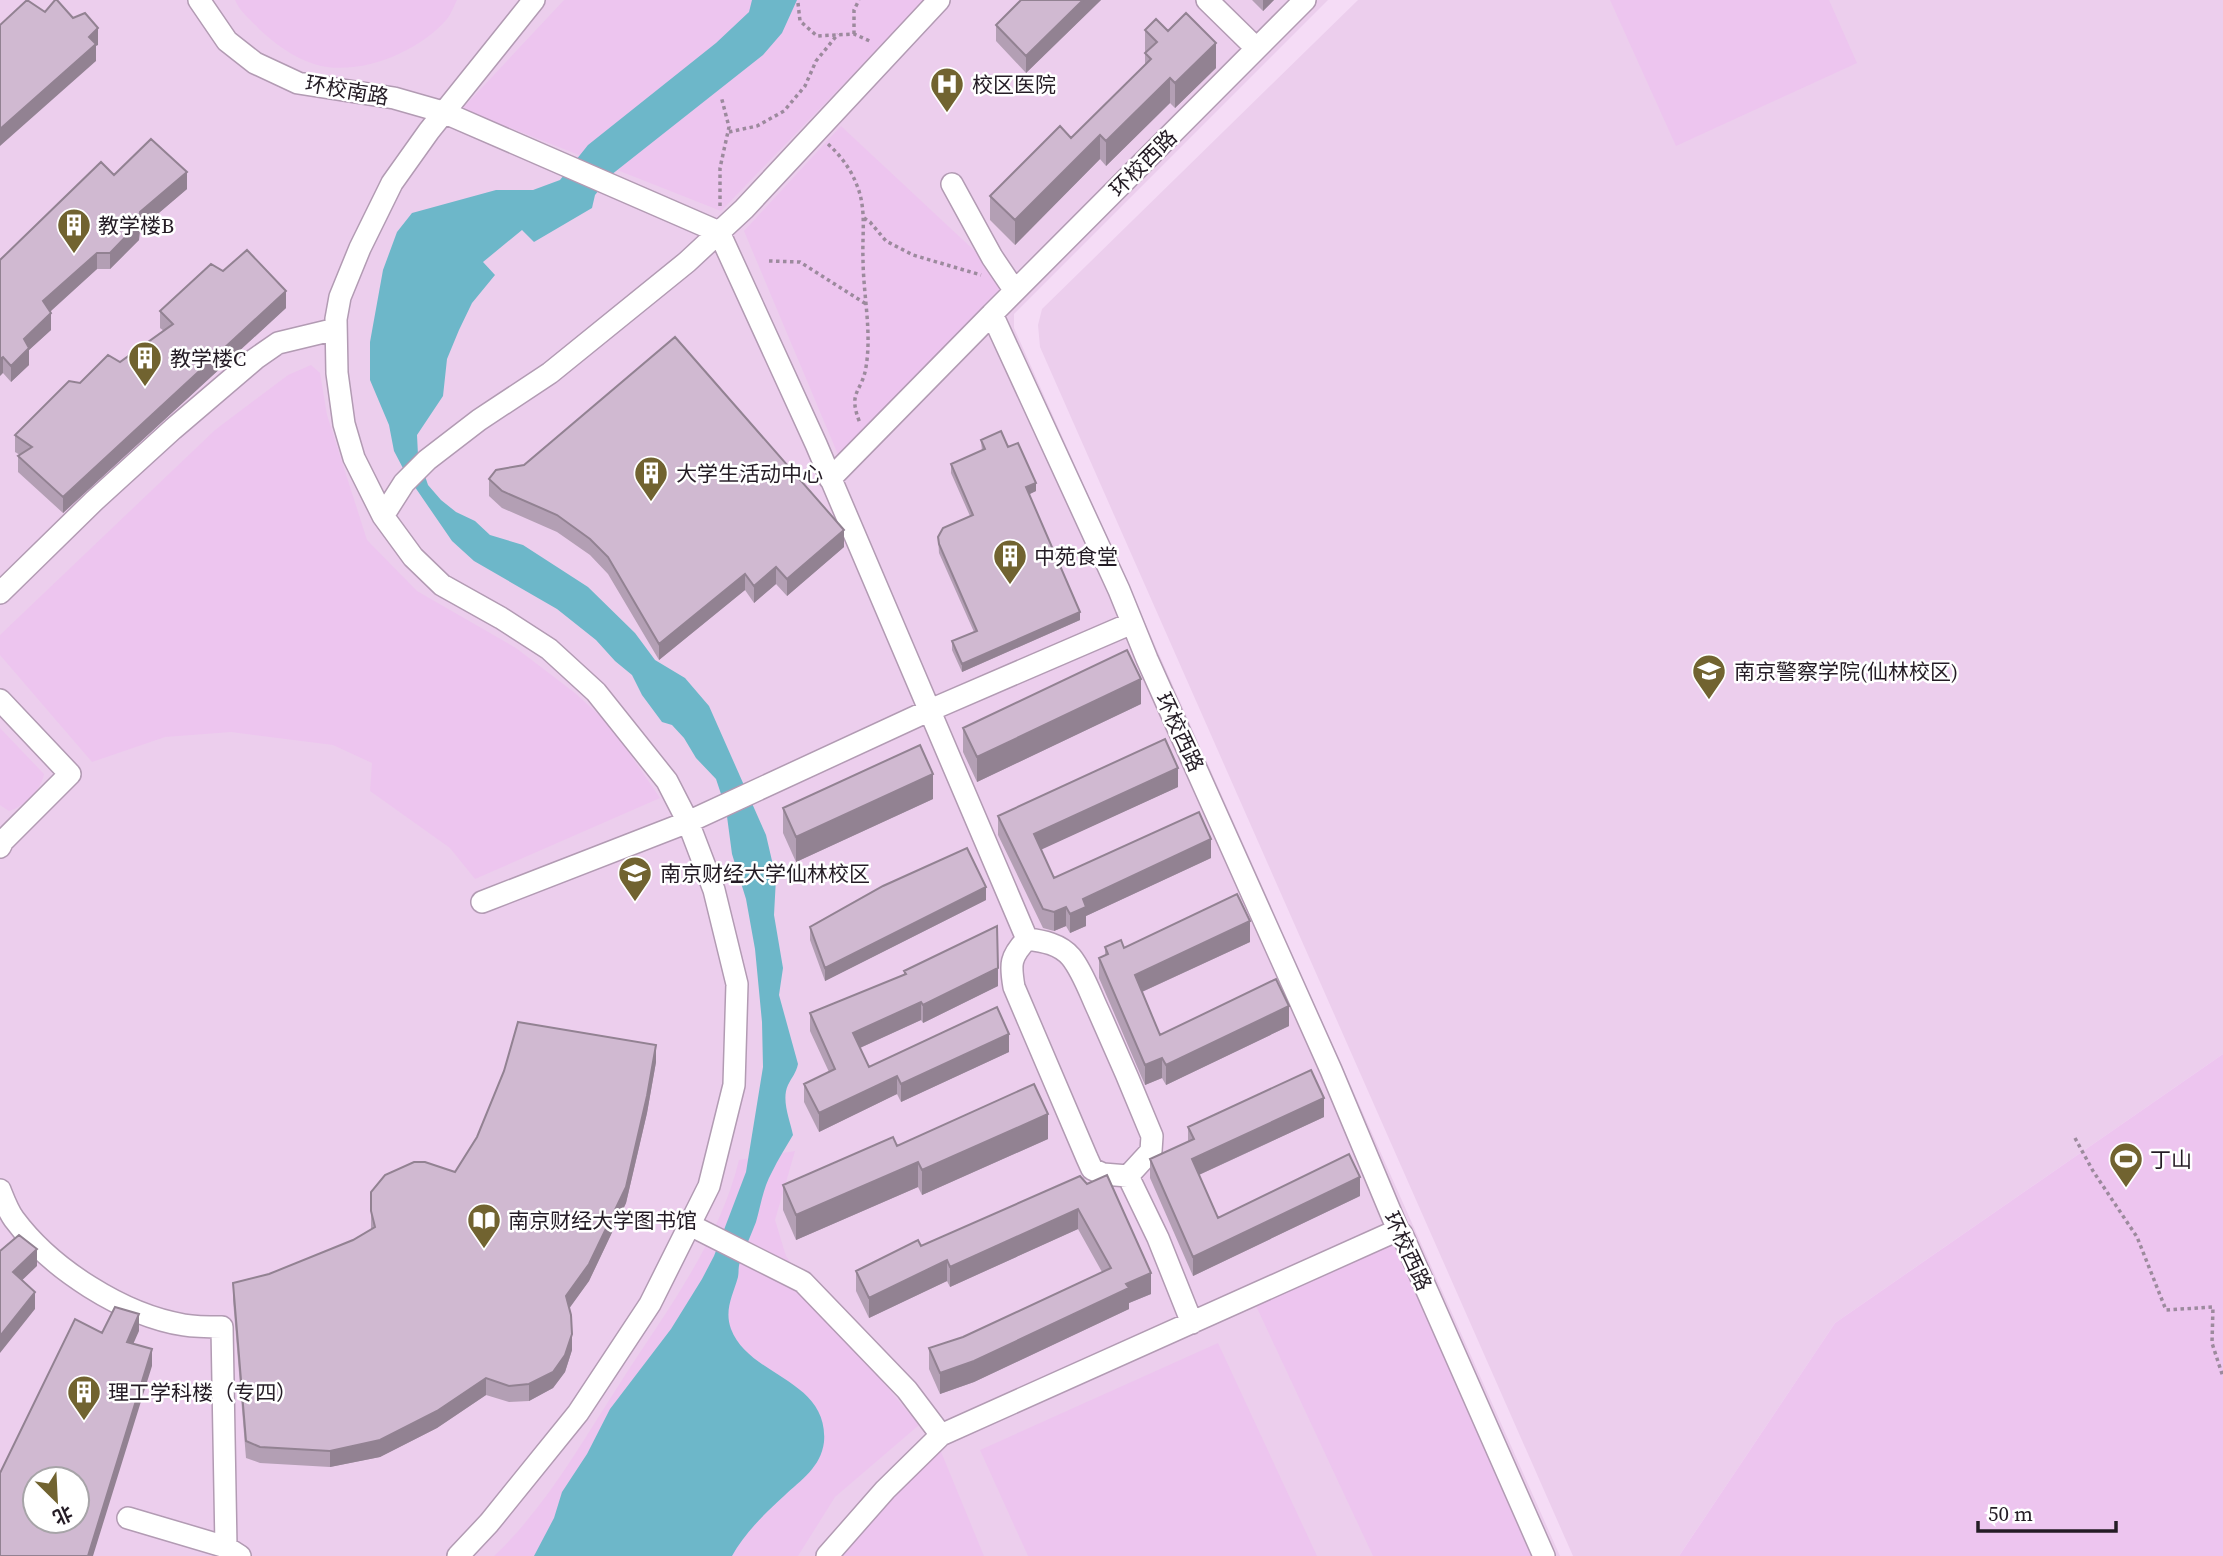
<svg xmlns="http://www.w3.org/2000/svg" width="2223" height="1556" font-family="'Source Serif 4','Noto Sans SC',serif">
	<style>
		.built { fill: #ecceed; fill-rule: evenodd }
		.green { fill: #edc5ef }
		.water { fill: #6db7c9 }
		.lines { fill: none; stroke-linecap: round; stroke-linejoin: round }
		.street-casing { stroke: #b29bb3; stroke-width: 24 }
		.path { stroke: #9c8a9d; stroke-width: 3.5; stroke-dasharray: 3.5 3.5; stroke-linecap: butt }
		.street { stroke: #fff; stroke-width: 21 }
		.wall { fill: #b39fb4 }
		.shaded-wall { fill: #928292 }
		.building { fill: #d0b9d1; stroke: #928292; stroke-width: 2; fill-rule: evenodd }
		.labels { text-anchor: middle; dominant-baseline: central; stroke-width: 5; stroke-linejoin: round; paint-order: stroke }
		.poi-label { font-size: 21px; fill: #241c25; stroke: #fff; text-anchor: start }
		.street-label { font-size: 21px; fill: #241c25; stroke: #fff }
	</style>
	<rect width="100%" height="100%" fill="#f5dcf6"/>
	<path class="built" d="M0 0H1328L1014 314V328L1560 1556H0ZM35 1479H77V1521H35Z
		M1358 0H2223V1054L1835 1323 1679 1556H1573L1040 347 1038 325 1042 309Z"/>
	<path class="green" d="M235 0H457C454 6 451 14 447 19 419 52 357 78 314 64 294 58 274 43 259 29 251 20 240 12 235 0Z
		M564 0H925L721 211 462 109Z
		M1610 0H1829L1857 63 1676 146Z
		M841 126 1008 282 839 457 744 231Z
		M311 365 320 373 327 415 367 540 417 591 516 648 575 693 610 725 660 798 475 879 450 848 370 791 372 763 333 745 231 732 165 737 92 762 0 655V635L215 430 288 375Z
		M0 728 44 774C42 789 23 807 9 811L0 805Z
		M2223 1054V1556H1679L1835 1323Z
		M795 1151 775 1220 786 1256 828 1317 919 1425 835 1497 798 1556H494C547 1506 583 1440 622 1380 667 1310 719 1242 739 1160Z
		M1388 1230 1531 1556H1373L1250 1293Z
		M1218 1343 1317 1556H1028L980 1450Z
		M937 1442 984 1556H827Z"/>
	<path class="water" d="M752 0H797L782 33 763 55 611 175 595 195 592 208 534 242 522 230 483 262 495 275 472 303 459 330 447 359 443 396 417 435 418 455 428 485 441 500 456 512 475 521 490 535 523 545 588 587 635 633 655 660 685 678 709 706 766 835 776 878 774 915 783 968 779 995 798 1064C796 1073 792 1077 788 1085 781 1100 790 1120 793 1135 786 1147 778 1159 772 1172 763 1188 761 1205 756 1222 751 1235 745 1248 740 1262 738 1267 739 1272 738 1277 733 1295 724 1310 731 1329 749 1377 829 1379 824 1442 821 1467 801 1480 784 1496 765 1513 744 1534 732 1556H534L554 1518 562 1492 587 1454 610 1409 671 1329 702 1279 714 1256 746 1172 763 1067 762 1022 755 949 746 899 732 854 726 809 716 779 696 758 684 738 672 725 662 722 642 695 632 675 615 661 596 640 557 609 474 561 452 541 406 474 394 451 389 425 370 380V342L383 270 397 232 412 213 496 190H533L560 180 588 145 716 43 749 12Z"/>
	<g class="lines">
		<g class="street-casing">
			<path id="street" d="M199 0 227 41 255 63 298 83 394 98 443 112 719 232 816 444 1027 939C1010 957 1010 964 1014 987L1087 1158 1092 1169 1103 1174 1128 1176 1158 1238 1192 1323
				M1207 0 1256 48
				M1305 0 992 314 1119 590 1147 659 1331 1070 1398 1230 1402 1234 1544 1556
				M952 184 992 257 1015 291
				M830 479 992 314
				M383 516 404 483 427 460 479 420 550 373 687 262 744 209 939 0
				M0 593 94 501 173 429 255 359 278 343 336 329
				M0 700 70 774 3 841 0 847
				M482 902 688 822 928 711 1132 623
				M1027 939C1043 941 1060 944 1071 957 1083 972 1090 993 1098 1010 1117 1052 1135 1094 1152 1136L1151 1151 1128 1176
				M0 1190C4 1200 8 1211 14 1219 51 1269 123 1315 184 1325 196 1327 210 1327 222 1327L226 1547
				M690 1225 803 1282 907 1390 941 1435
				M128 1518 226 1547 240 1556
				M458 1556 489 1523 578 1413 650 1304 709 1186 734 1085 737 984 714 890 688 822 667 781 596 692 549 649 501 618 442 585 413 557 383 516 354 458 344 424 337 373 336 319 340 297 360 248 392 183 429 131 534 0
				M827 1556 885 1490 941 1435 1398 1230"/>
		</g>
		<path class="path" d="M798 3 800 21 817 36 854 34 872 42
			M854 34V10L859 0
			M729 132 757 126 784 111 805 86 816 61 838 34
			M828 144C840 155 850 168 856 183 867 208 862 233 863 258 863 294 872 331 866 367 862 393 847 391 860 423
			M720 206V168L729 127 721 96
			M864 218 870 222 886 241 913 255 981 275
			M769 261 800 262 866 304
			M2075 1138 2093 1171 2137 1237 2166 1310 2213 1307 2212 1343 2223 1377"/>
		<use href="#street" class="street"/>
	</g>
	<path class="wall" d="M1021 0H1101L1026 73 996 41V25Z
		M1252 0H1274L1263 11Z
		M1145 30 1168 31 1216 68 1175 108 1170 103 1106 166 1100 159 1015 245 990 220V196L1071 138 1145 65Z
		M114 175 187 189 140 229 139 240 110 269H97L50 312 51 330 29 350V365L11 382 3 373 0 260Z
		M223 271 286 308 63 513 18 472V456L20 455 15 452V435L80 383 120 362 164 331 160 328V311Z
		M981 440 1008 447 1036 491 1029 494 1080 620 962 672 952 650V641L974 632 939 553 938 537 970 516 951 473V464L982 451Z
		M489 479 844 547 787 596 776 584 754 603 745 590 659 660 608 574 590 555 557 532 502 508 489 496Z
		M1141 704 977 782 963 752V728Z
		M1178 787 1041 849 1054 878 1211 858 1086 916V926L1070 933 1066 926 1054 931 1043 928 998 835V816Z
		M933 799 796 862 783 833V808Z
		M986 900 825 981 810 940V927Z
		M1250 942 1142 992 1160 1035 1289 1026 1166 1085 1162 1078 1145 1085 1099 978V958L1105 955V947L1124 948Z
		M904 971 998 986 923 1023 921 1020 860 1048 869 1067 1009 1052 901 1102 897 1094 819 1132 804 1102V1084L829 1072 810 1031V1013L904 975Z
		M656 1062 647 1113 626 1203 589 1281 569 1308 572 1350 565 1372 553 1388 529 1401 509 1402 486 1395 437 1428 380 1457 330 1467 260 1463 246 1458 233 1300V1283L269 1274 353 1240 371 1229V1211L455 1172 477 1137 504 1071Z
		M1324 1117 1199 1175 1218 1218 1360 1196 1193 1276 1150 1178V1159L1188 1142V1127Z
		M1048 1139 922 1195 918 1187 796 1240 783 1210V1185L897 1146Z
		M1080 1176 1151 1294 1129 1303V1309L974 1382 940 1394 929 1369V1348L963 1337 1102 1272 1078 1229 950 1287 947 1281 869 1318 856 1291V1271L921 1246Z"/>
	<path class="shaded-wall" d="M1083 0H1101L1026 73V56Z
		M1263 0H1274L1263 11Z
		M98 28V45L96 46V61L0 146V129Z
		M1216 43V68L1175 108V83Z
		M1170 78V103L1106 166V141Z
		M1100 135V159L1015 245V220Z
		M187 172V189L140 229 139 240 110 269V253L140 212Z
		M97 253V269L43 318V301Z
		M286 291V308L63 513V497Z
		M51 313V330L29 350V365L11 382V366L24 339Z
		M3 357V373L0 376V359Z
		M1036 483V491L1026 496V487Z
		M844 530V547L787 596V579Z
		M776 567V584L754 603V586Z
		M745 574V590L659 660V644Z
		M1080 612V620L962 672V664Z
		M1141 679V704L977 782V757Z
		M1178 768V787L1034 853V834Z
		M933 774V799L796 862V837Z
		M1211 839V858L1086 916V926L1070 933V914L1083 899Z
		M986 887V900L825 981V968Z
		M1066 907V926L1054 931V912Z
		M1250 921V942L1135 995V975Z
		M998 968V986L923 1023V1005Z
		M921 1002V1020L853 1051V1033Z
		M1289 1006V1026L1166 1085V1065Z
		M1009 1034V1052L901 1102V1084Z
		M656 1045V1062L647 1113 626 1203 589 1281 566 1313V1296Z
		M1162 1058V1078L1145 1085V1065Z
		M897 1076V1094L819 1132V1113Z
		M1324 1098V1117L1192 1178V1159Z
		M1048 1114V1139L922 1195V1170Z
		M918 1162V1187L796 1240V1215Z
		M1360 1177V1196L1193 1276V1257Z
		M1078 1209V1229L950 1287V1267Z
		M37 1249V1266L13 1289V1272Z
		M947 1260V1281L869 1318V1298Z
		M1151 1273V1294L1129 1303V1309L974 1382 940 1394V1373L1126 1284Z
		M35 1292V1309L0 1353V1336Z
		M139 1314V1331L127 1358V1342Z
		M572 1334V1350L565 1372 553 1388 529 1401V1384Z
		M152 1349V1366L93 1556H88Z
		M486 1378V1395L437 1428 380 1457 330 1467V1451Z"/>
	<path class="building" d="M27 0 45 12 55 0H57L73 18 85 13 98 28 89 37 96 44 0 129V25Z
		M1021 0H1083L1026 56 996 25Z
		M1186 13 1216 43 1175 83 1170 78 1106 141 1100 135 1015 220 990 196 1060 126 1071 138 1151 59 1145 53 1157 42 1145 30 1156 19 1168 31Z
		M151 139 187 172 140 212 139 223 110 253H97L43 301 51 313 24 339 29 348 11 366 3 357 0 359V260L101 162 114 175Z
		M247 250 286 291 63 497 18 456 32 447 15 435 69 381 80 383 108 355 120 362 173 324 160 311 211 264 223 271Z
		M675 337 844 530 787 579 776 567 754 586 745 574 659 644 608 557 590 539 557 515 502 491 489 479 496 470 524 465Z
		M1001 431 1008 447 1018 443 1036 483 1026 487 1080 612 962 664 952 641 977 631 939 544 938 537 943 528 973 515 951 464 985 449 981 440Z
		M1127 650 1141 679 977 757 963 728Z
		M1165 739 1178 768 1034 834 1054 878 1199 812 1211 839 1083 899 1086 907 1070 914 1066 907 1054 912 1043 909 998 816Z
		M920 745 933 774 796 837 783 808Z
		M967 848 986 887 825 968 810 927 883 886Z
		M1237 894 1250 921 1135 975 1160 1035 1276 979 1289 1006 1166 1065 1162 1058 1145 1065 1099 958 1108 954 1105 947 1121 940 1124 948Z
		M997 926 998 968 923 1005 921 1002 853 1033 869 1067 997 1007 1009 1034 901 1084 897 1076 819 1113 804 1084 835 1069 810 1013 906 974 904 971Z
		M518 1022 656 1045 647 1096 626 1187 589 1264 566 1296 571 1315 572 1334 565 1355 553 1372 529 1384 509 1386 486 1378 437 1411 380 1440 330 1451 260 1447 246 1441 233 1283 269 1274 353 1240 375 1227 371 1211V1192L385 1175 414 1162H425L455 1172 477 1137 504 1071Z
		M1311 1070 1324 1098 1192 1159 1218 1218 1349 1154 1360 1177 1193 1257 1150 1159 1194 1139 1188 1127Z
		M1034 1084 1048 1114 922 1170 918 1162 796 1215 783 1185 893 1137 897 1146Z
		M1107 1175 1151 1273 1126 1284 1129 1288 974 1361 940 1373 929 1348 963 1337 1111 1268 1078 1209 950 1267 947 1260 869 1298 856 1271 918 1240 921 1246 1080 1176 1087 1184Z
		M19 1235 37 1249 13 1272 35 1292 0 1336V1251Z
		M115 1307 139 1314 127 1342 152 1349 88 1556H0V1473L75 1319 102 1333ZM35 1479H77V1521H35Z"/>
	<defs>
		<g id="hospital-pin" transform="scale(1.75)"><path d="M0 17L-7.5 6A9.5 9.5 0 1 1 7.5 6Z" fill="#716330" stroke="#fff"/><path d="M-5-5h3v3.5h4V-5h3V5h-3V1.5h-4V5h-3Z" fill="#fff"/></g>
		<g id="building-pin" transform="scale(1.75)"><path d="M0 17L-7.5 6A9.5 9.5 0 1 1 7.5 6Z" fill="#716330" stroke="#fff"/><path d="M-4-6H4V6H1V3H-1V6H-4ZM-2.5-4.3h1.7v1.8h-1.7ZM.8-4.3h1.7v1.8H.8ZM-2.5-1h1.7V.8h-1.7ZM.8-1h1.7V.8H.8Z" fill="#fff"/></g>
		<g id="university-pin" transform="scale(1.75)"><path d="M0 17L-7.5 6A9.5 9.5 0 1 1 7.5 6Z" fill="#716330" stroke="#fff"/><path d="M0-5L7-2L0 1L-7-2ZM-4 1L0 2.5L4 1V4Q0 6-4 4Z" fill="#fff"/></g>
		<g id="stadium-pin" transform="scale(1.75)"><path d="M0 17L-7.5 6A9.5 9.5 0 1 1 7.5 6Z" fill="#716330" stroke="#fff"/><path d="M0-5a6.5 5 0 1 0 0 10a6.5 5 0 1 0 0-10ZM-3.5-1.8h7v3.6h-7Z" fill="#fff"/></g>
		<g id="library-pin" transform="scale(1.75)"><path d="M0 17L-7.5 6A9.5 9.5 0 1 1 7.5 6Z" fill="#716330" stroke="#fff"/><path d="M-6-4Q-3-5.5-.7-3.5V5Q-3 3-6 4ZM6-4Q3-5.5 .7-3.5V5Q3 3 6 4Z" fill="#fff"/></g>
	</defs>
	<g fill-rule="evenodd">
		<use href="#hospital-pin" x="947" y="84"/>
		<use href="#building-pin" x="74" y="225"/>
		<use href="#building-pin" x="145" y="358"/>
		<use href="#building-pin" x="651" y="473"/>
		<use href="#building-pin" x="1010" y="556"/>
		<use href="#university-pin" x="1709" y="671"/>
		<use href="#university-pin" x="635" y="873"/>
		<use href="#stadium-pin" x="2126" y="1159"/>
		<use href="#library-pin" x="484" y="1220"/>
		<use href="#building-pin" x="84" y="1392"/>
	</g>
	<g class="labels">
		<g class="poi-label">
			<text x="972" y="84">校区医院</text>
			<text x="98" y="225">教学楼B</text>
			<text x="170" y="358">教学楼C</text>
			<text x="676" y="473">大学生活动中心</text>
			<text x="1034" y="556">中苑食堂</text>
			<text x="1734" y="671">南京警察学院(仙林校区)</text>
			<text x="660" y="873">南京财经大学仙林校区</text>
			<text x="2150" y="1159">丁山</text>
			<text x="508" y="1220">南京财经大学图书馆</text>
			<text x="108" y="1392">理工学科楼（专四）</text>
		</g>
		<g class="street-label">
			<text transform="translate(347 90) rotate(10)">环校南路</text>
			<text transform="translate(1143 163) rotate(-45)">环校西路</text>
			<text transform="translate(1180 732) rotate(65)">环校西路</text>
			<text transform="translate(1408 1251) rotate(65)">环校西路</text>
		</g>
	</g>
	<g transform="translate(56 1500) rotate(156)"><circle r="33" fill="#ffffff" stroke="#a7a4a8" stroke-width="2"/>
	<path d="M0-5L12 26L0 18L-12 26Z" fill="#716330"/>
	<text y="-10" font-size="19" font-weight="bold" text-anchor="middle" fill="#241c25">北</text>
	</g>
	<path d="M1978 1521v10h138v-10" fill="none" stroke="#241c25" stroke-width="3.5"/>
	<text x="1988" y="1521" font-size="21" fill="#241c25" stroke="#ffffff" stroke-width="5" paint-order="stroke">50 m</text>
</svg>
